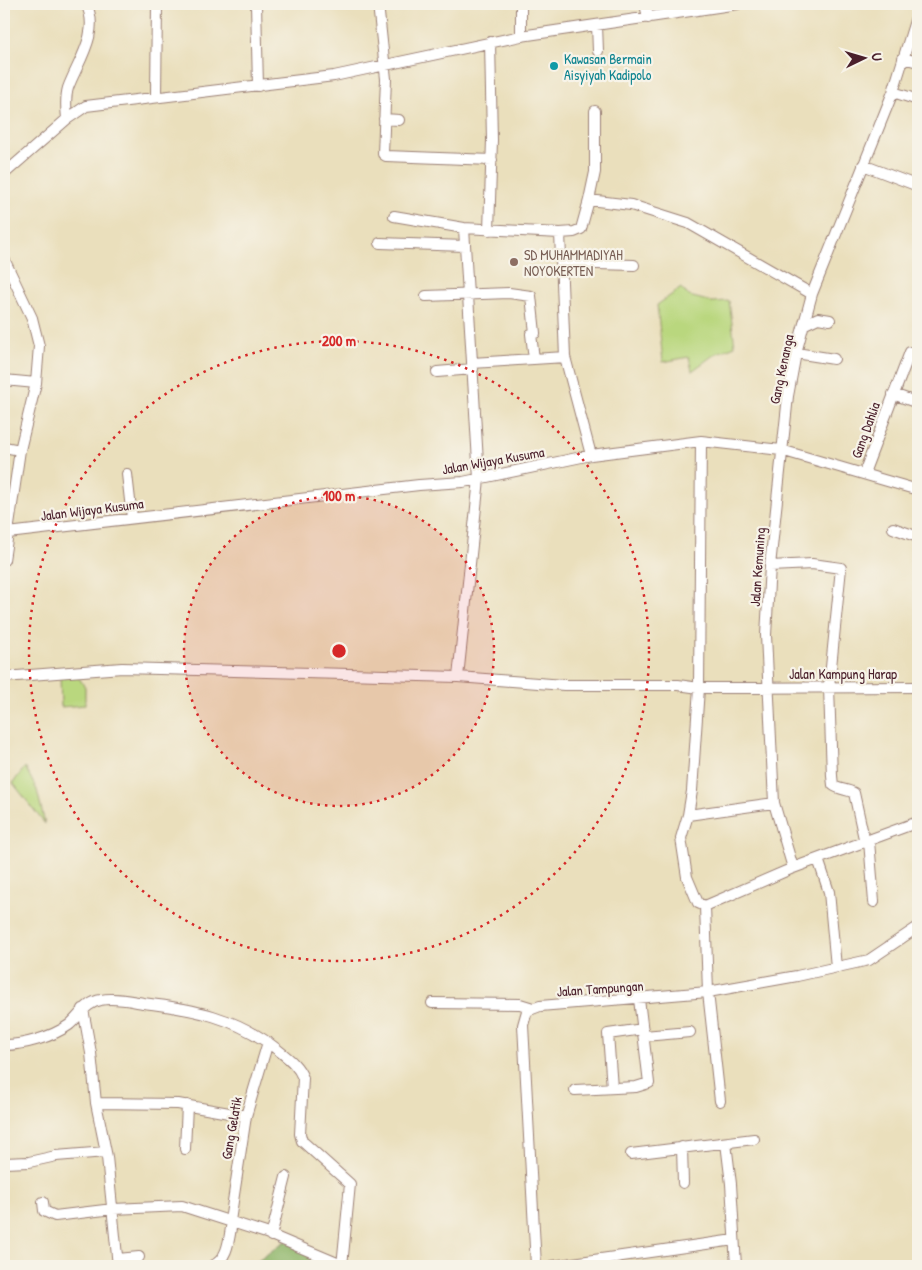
<svg xmlns="http://www.w3.org/2000/svg" width="922" height="1270" font-family="'Patrick Hand',sans-serif">
	<style>
		.green { fill: #b9d77e; stroke: #827b54 }
		.forest { fill: #92b86d; stroke: #6e6c4c }
		.lines { fill: none; stroke-linecap: round; stroke-linejoin: round }
		.minor-casing { stroke: #9a7f74; stroke-width: 12 }
		.minor { stroke: #fff; stroke-width: 10 }
		.ring { fill: none; stroke: #d62828; stroke-width: 2.5; stroke-dasharray: 2.5 5 }
		.culture-dot { fill: #0f9aa8; stroke: #f7f3e8; stroke-width: 2 }
		.education-dot { fill: #8d6e63; stroke: #f7f3e8; stroke-width: 2 }
		.labels { text-anchor: middle; dominant-baseline: central; stroke-width: 4.5; stroke-linejoin: round; paint-order: stroke }
		.culture-label { font-size: 14px; fill: #0d838f; stroke: #f7f3e8; text-anchor: start }
		.education-label { font-size: 14px; fill: #785e54; stroke: #f7f3e8; text-anchor: start }
		.street-label { font-size: 14px; fill: #4a1f2b; stroke: #f7f3e8 }
		.centre { fill: #d62828; stroke: #f7f3e8; stroke-width: 2.5 }
		.ring-label { font-size: 15px; text-anchor: middle; font-weight: bold; fill: #d62828; stroke: #f7f3e8; stroke-width: 4.5; stroke-linejoin: round; paint-order: stroke }
	</style>
	<rect width="100%" height="100%" fill="#f7f3e8"/>
	<filter id="ink" filterUnits="userSpaceOnUse"><feTurbulence type="fractalNoise" baseFrequency=".02" numOctaves="2"/><feDisplacementMap in="SourceGraphic" scale="10" xChannelSelector="R" yChannelSelector="G"/><feConvolveMatrix kernelMatrix="1 2 1 2 8 2 1 2 1" color-interpolation-filters="sRGB"/></filter>
	<filter id="wash" filterUnits="userSpaceOnUse"><feTurbulence type="fractalNoise" baseFrequency=".0096" numOctaves="4" result="noise"/><feDisplacementMap in="SourceGraphic" scale="20" xChannelSelector="R" yChannelSelector="G"/><feGaussianBlur stdDeviation="1.12" result="paint"/><feColorMatrix in="noise" values="0 0 0 0 0 0 0 0 0 0 0 0 0 0 0 0 0 1.4 0 .05"/><feComposite in="paint" operator="in"/></filter>
	<g filter="url(#wash)">
		<rect width="100%" height="100%" fill="#eadfbc"/>
		<path class="green" d="M681 288 689 296 712 302 729 301 735 346 715 354 692 371 689 357 663 362 657 305Z
			M77 675 85 687V705L61 707 60 676Z
			M25 767 37 790 45 824 13 783Z"/>
		<path class="forest" d="M285 1241 338 1266H251Z"/>
	</g>
	<g filter="url(#ink)">
		<g class="lines">
			<g class="minor-casing">
				<path id="minor" d="M256 4 258 86
					M378 4 386 79 383 154 386 156 492 160
					M521 4V36
					M645 4 648 18
					M597 25 598 51
					M903 58 918 62
					M893 92 918 100
					M156 96 157 4
					M67 119C66 109 65 98 68 88 77 63 101 32 86 4
					M384 119 399 120
					M863 165 918 186
					M4 174 67 119 86 106 334 76 521 36 738 4
					M589 200 595 172V111
					M394 216 464 228 560 233 565 357 591 455
					M489 230 492 140 490 42
					M560 233 574 232 581 229 589 200 631 205 688 223 812 294
					M380 243 465 246
					M4 259 32 318 39 346 36 383 20 450 4 560
					M561 263 634 265
					M426 296 509 293 531 296 535 333 531 334 534 359
					M805 324 818 318 830 320
					M796 353 834 359
					M472 363 565 357
					M437 372 473 369
					M4 380 36 383
					M893 394 918 403
					M701 441 699 688 692 791 688 815 681 838 687 877 698 903 705 906
					M4 447 20 450
					M864 473 910 352
					M127 474 132 518
					M893 528 918 537
					M8 533 419 485 463 482 591 455 701 441 781 450 918 490
					M770 566 812 564 841 568 829 687 832 776 833 785C839 790 847 789 854 793L865 843
					M4 677 122 668 458 677 564 685H678L699 688 918 687
					M458 677 479 479 464 228
					M688 815 774 803
					M869 841 874 902
					M818 859 829 892 836 967
					M793 868 774 803 766 635 770 566 788 396 796 353 812 294 893 92 918 11
					M432 1003 520 1004 533 1008
					M83 1009 91 1053 96 1103 107 1157 118 1266
					M644 1036 690 1032
					M4 1045C24 1045 52 1037 69 1025 80 1016 86 1002 101 1000 114 997 131 1001 143 1003 194 1009 236 1017 278 1050 288 1058 298 1065 303 1078L300 1134 302 1141 350 1184 342 1266
					M612 1088 608 1034 643 1029
					M575 1090 636 1087 649 1083 639 999
					M720 1101 708 992 705 906 793 868 918 822
					M96 1103 178 1104 246 1116
					M726 1143 731 1184 736 1266
					M682 1147 683 1183
					M185 1149 187 1105
					M631 1154 754 1139
					M4 1163 29 1162 56 1156 106 1152
					M43 1202 44 1211 55 1216 113 1209 182 1206 266 1233 342 1265
					M230 1221 246 1116 268 1042
					M271 1236 286 1177
					M118 1259 139 1257
					M212 1266C229 1259 229 1237 232 1222
					M536 1266 523 1025 527 1011 540 1006 708 992 797 976 869 960 918 927
					M552 1266 734 1240"/>
			</g>
			<use href="#minor" class="minor"/>
		</g>
	</g>
	<circle cx="339" cy="651" r="155" fill="#d62828" fill-opacity=".12"/>
	<g class="ring">
		<circle cx="339" cy="651" r="155"/>
		<circle cx="339" cy="651" r="310"/>
	</g>
	<circle class="culture-dot" cx="554" cy="66" r="5"/>
	<circle class="education-dot" cx="514" cy="262" r="5"/>
	<g class="labels">
		<g class="culture-label">
			<text x="564" y="58">Kawasan Bermain<tspan x="564" dy="16">Aisyiyah Kadipolo</tspan></text>
		</g>
		<g class="education-label">
			<text x="524" y="254">SD MUHAMMADIYAH<tspan x="524" dy="16">NOYOKERTEN</tspan></text>
		</g>
		<g class="street-label">
			<text transform="translate(781 369) rotate(-78)">Gang Kenanga</text>
			<text transform="translate(865 430) rotate(-70)">Gang Dahlia</text>
			<text transform="translate(493 460) rotate(-10)">Jalan Wijaya Kusuma</text>
			<text transform="translate(92 509) rotate(-7)">Jalan Wijaya Kusuma</text>
			<text transform="translate(757 567) rotate(-86)">Jalan Kemuning</text>
			<text x="843" y="673">Jalan Kampung Harap</text>
			<text transform="translate(600 988) rotate(-4)">Jalan Tampungan</text>
			<text transform="translate(231 1128) rotate(-80)">Gang Gelatik</text>
		</g>
	</g>
	<circle cx="339" cy="651" r="8" class="centre"/>
	<g class="ring-label">
		<text x="339" y="346">200 m</text>
		<text x="339" y="501">100 m</text>
	</g>
	<rect width="922" height="1270" fill="none" stroke="#f7f3e8" stroke-width="20"/>
	<g transform="translate(864 58) rotate(85)" stroke="#f7f3e8" stroke-width="4" paint-order="stroke">
	<path d="M0-4L9 19L0 12L-9 19Z" fill="#4a1f2b"/>
	<text y="-8" font-size="14" font-weight="bold" text-anchor="middle" fill="#4a1f2b">U</text>
	</g>
</svg>
